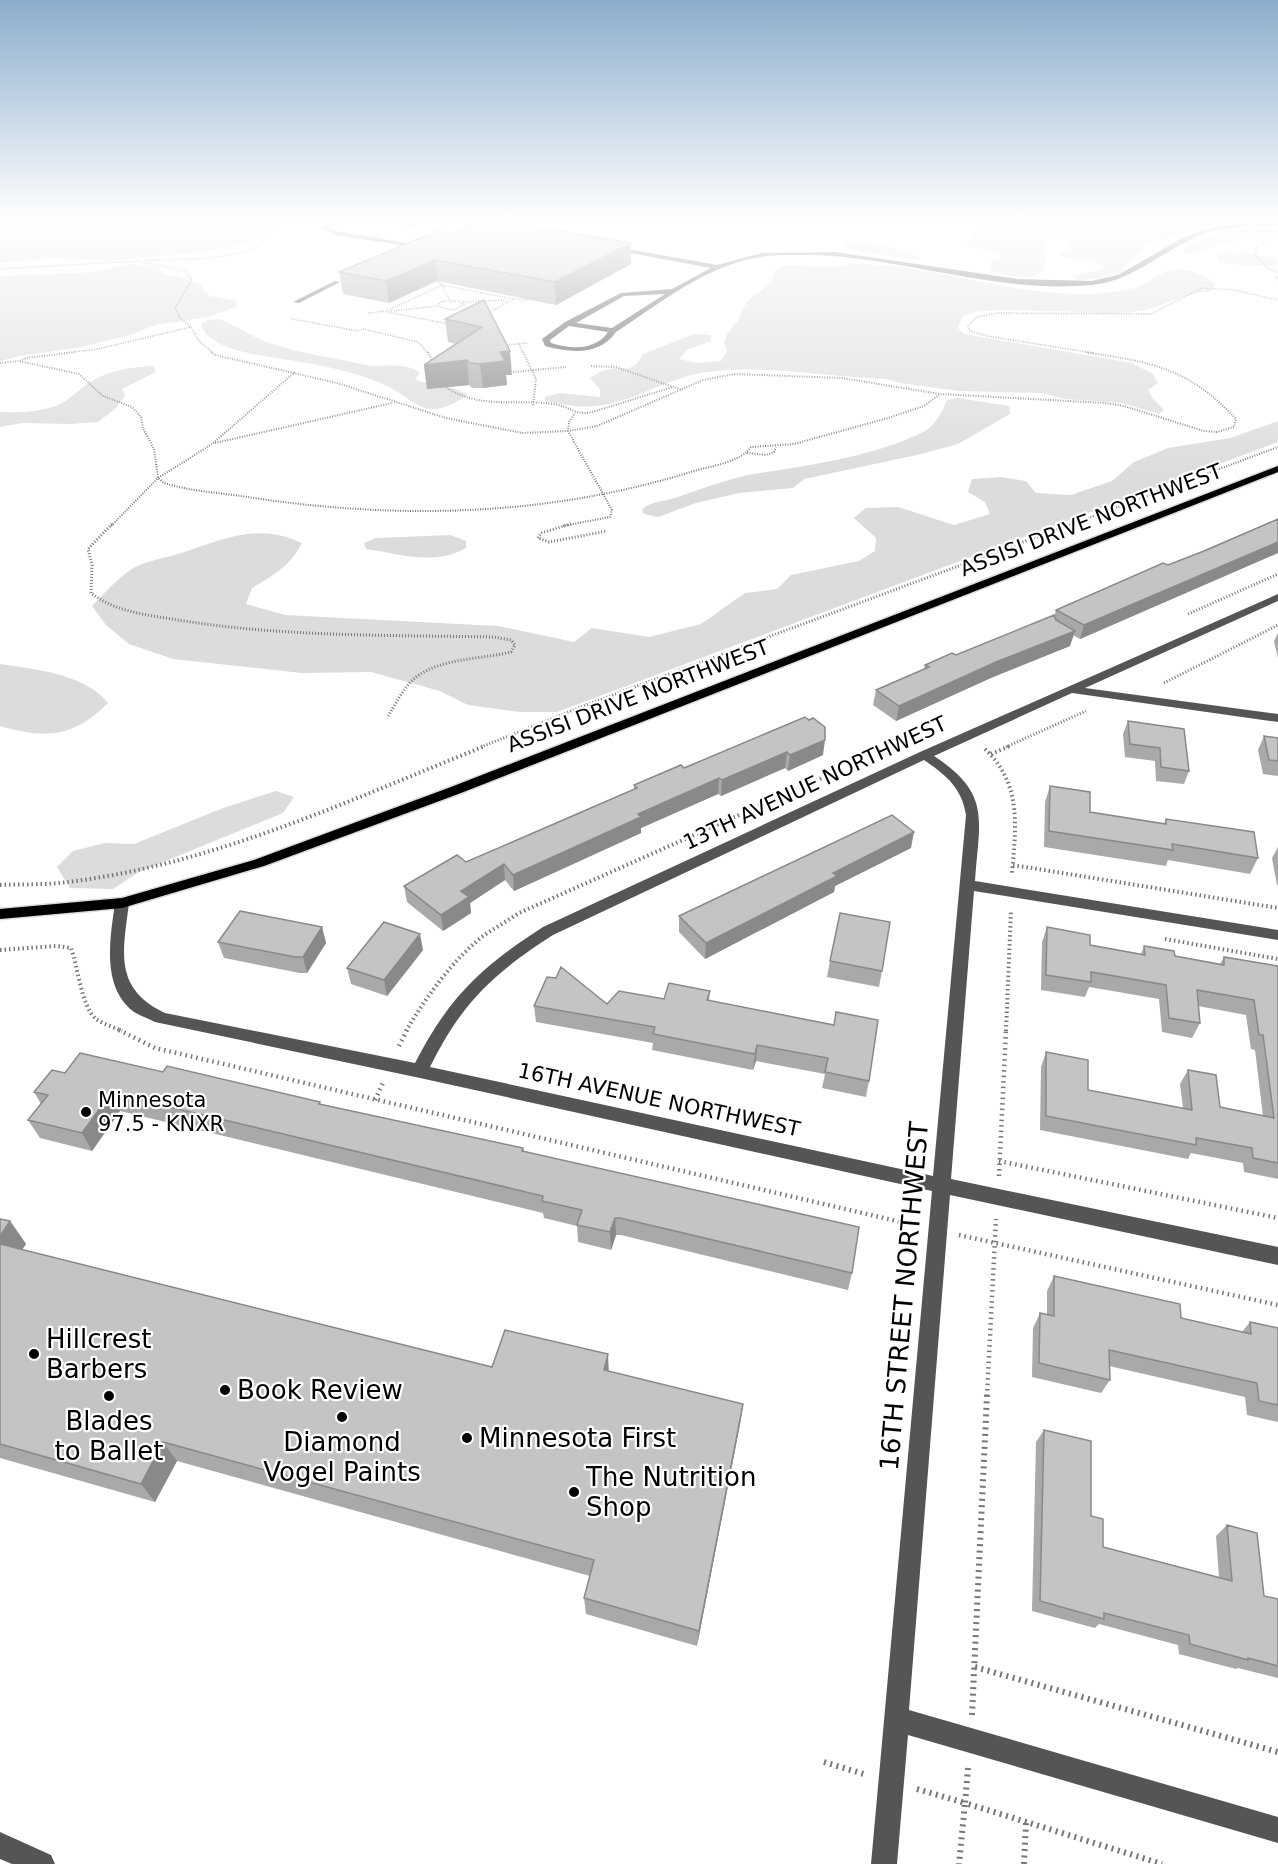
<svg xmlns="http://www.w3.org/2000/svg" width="1278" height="1864" font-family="'DejaVu Sans',sans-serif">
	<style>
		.green { fill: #dcdcdc }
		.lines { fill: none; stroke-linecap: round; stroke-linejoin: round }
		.major-casing { stroke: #dbdbdb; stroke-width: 3 }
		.path-far5 { stroke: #777; stroke-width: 1.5; stroke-dasharray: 1 1.5; stroke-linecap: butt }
		.path-far4 { stroke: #777; stroke-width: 2; stroke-dasharray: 1 1.5; stroke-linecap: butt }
		.path-far3 { stroke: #777; stroke-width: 3; stroke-dasharray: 1 2; stroke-linecap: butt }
		.path-far2 { stroke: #777; stroke-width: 4; stroke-dasharray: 1.5 3; stroke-linecap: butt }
		.path-far1 { stroke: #777; stroke-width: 4.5; stroke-dasharray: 1.5 4; stroke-linecap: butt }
		.path { stroke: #777; stroke-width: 6; stroke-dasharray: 2 4.5; stroke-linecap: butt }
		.minor { fill: #555; fill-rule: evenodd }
		.major { fill: #000; fill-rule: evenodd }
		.wall { fill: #a9a9a9 }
		.shaded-wall { fill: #898989 }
		.building { fill: #c4c4c4; stroke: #898989; stroke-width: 1.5 }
		.poi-dot { fill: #000; stroke: #fff; stroke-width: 2 }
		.labels { text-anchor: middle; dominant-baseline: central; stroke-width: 4.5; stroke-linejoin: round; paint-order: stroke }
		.street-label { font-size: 21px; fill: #000; stroke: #fff }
		.poi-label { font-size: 21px; fill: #000; stroke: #fff; text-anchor: start }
		.near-street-label { font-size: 26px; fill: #000; stroke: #fff }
		.near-poi-label { font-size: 26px; fill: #000; stroke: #fff; text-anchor: start }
	</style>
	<rect width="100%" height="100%" fill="#fff"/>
	<path class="green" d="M0 218C22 218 38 227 60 218H263L274 220 269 230 237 245 203 252 110 261 57 258 0 263Z
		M999 218H1249L1252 219 1249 222 1221 223 1144 244 1142 250 1118 274 1087 280H1077L1074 276 1098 270 1103 266 1095 262 1064 258 1060 253 1068 248V242L1065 238C1055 237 1050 239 1043 246L1046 260 1043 271C1029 281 1005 276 990 270L991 262 1002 256C990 248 976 251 965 243L973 239 977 231Z
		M1278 228V239C1264 236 1225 241 1212 247 1202 251 1197 254 1185 253L1184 250C1209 228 1246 229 1278 228Z
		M853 241 881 244 921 257 918 260 872 254 846 247 845 243Z
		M1238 252 1272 257 1278 262 1276 266H1246L1218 262 1217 257 1221 254Z
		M129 264 156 266 165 275 179 277 202 285 204 291 210 296 236 301V307L208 317 155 325 130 335 78 348 25 355 0 361V276L95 272Z
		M850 264C945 262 1043 312 1138 287 1149 284 1156 275 1165 272 1183 265 1204 273 1216 285L1211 292C1189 291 1167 305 1144 310 1117 316 1085 312 1056 311 1038 311 977 307 964 316 960 319 960 324 958 328L964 334 1132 363 1153 374 1158 383 1148 390 1153 399 1164 410 1159 414 1122 403 1065 399 1042 393 958 391 900 383 887 379C825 377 762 363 700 373 663 380 632 403 595 406 578 408 562 404 545 401V397L561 393 600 397V389L590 378C594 376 598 372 603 371 622 363 631 378 643 354L694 334 711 335V341L687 350 679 359 698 363 721 361 727 351 724 342 727 334 737 322 746 303 772 281 775 271 784 265 836 267Z
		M219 319C237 325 251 337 269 343 300 353 334 358 366 365 383 368 405 361 420 373L415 379C432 387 452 384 468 395 455 403 441 412 425 408 413 404 401 393 389 387 361 373 326 366 295 361 272 357 207 352 201 324L207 320Z
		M154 366 156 372 122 389 125 396 116 408 98 422 70 424 22 423 0 427V412C19 413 37 412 56 406 70 400 78 390 90 382 109 370 132 367 154 366Z
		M958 398 1009 406 1010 414 958 444 917 455 804 479 793 488 739 493 696 503 658 517 644 514 642 510C648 502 665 501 675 498 701 489 727 479 754 474 805 466 877 456 923 432 936 425 941 413 947 400Z
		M1278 421V442L557 712H520L468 705 440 691 371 672 301 673 173 659 129 644 106 625 92 606C102 596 113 583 125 574 140 561 163 559 181 553 225 539 257 522 302 543 291 565 273 576 252 588L246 604 285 615 498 626 574 642 592 628 649 637 701 624 745 593 777 589 791 575 859 561 875 551 876 538 854 518 866 508 898 507 954 525 990 514 985 502 968 492 972 479 1001 477 1026 481 1036 493 1071 495 1112 481 1134 462 1168 448 1230 438Z
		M450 535 466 541V548C434 566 401 554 366 549L364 543 376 538Z
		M0 664C35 669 85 674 108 703 73 738 45 739 0 726Z
		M276 791 294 797 283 813 139 872 113 889 70 888 57 867 73 851 105 843 134 844 223 808Z"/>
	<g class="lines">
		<g class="major-casing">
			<path id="major" d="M1278 466V472L461 793 264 866 122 908 0 919V909L122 898 254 860 451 787Z"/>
		</g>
		<path class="path-far5" d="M1266 242 1258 246 1255 255 1267 268 1278 272
			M136 261 185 271 192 280 175 308 180 318 191 327 199 341 213 353
			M144 261C179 258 217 262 251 249 272 241 271 224 296 218
			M0 269 137 261
			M1278 277H1276L1278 280
			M437 281 442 285 513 299
			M445 301H459L464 305 453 310 439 307V303Z
			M463 302 507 300
			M391 311 438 306
			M388 312 448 324
			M368 313 387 311 442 285 450 301
			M488 313 514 299 532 300
			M292 319 358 331 363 329 418 342 428 353
			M519 344 523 353
			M504 345 529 343
			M64 353 98 349 191 327
			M1093 353 987 336 970 331 968 326 977 317 997 313 1151 314 1202 288 1234 290 1278 300"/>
		<path class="path-far4" d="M211 352 215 355 337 383 446 418 522 433 568 431 597 426 703 380 734 374 842 378 940 394
			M428 352 434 365
			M523 352 536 379 533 405
			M20 361 26 358 76 352
			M0 363 19 361 79 374 103 396 132 407 141 417 143 428 154 449 158 478 164 483C193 492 224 493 254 498 402 520 550 516 694 471 711 466 741 462 751 447L794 444 888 418 924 406 940 394 1105 403 1124 406 1204 431 1217 432 1234 427 1236 419C1188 367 1150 362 1084 352
			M591 366 616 367 682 390
			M513 372 566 367
			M442 385C481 411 511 398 554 404 568 406 573 414 589 413L673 387
			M215 443 392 403
			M747 453 766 455 774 452 776 447
			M111 526 158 478 212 444 295 372
			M563 526 610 517 612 510 568 431 569 422 575 413
			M1067 526 1278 447"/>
		<path class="path-far3" d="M112 524 88 549 92 565 91 593C115 612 148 615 178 620 282 637 388 635 494 637L511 640 515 645 511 652C483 659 444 658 419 675 405 684 397 702 388 716
			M571 524 541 533 538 538 549 542 607 531
			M1188 614 1278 574
			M1164 683 1278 625
			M481 747 586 705 1071 524
			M1006 747 1086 711"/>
		<path class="path-far2" d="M985 749C1022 784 1016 826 1012 873
			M991 754 1010 746
			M1013 865 1278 908
			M0 885C20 884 40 885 59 883 208 867 347 801 485 746
			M1165 939 1278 959
			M0 950 56 946 71 948C78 966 81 1006 96 1019 103 1024 114 1027 122 1031
			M406 1031C427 996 451 962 483 936 495 928 507 921 519 913L831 774
			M1006 1031 1011 911"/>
		<path class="path-far1" d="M119 1030 155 1048 914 1225
			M399 1046 407 1030
			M375 1100 383 1083
			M999 1161 1278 1218
			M999 1176 1006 1030
			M959 1235 1278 1305
			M987 1396 996 1219"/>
		<path class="path" d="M975 1667 1278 1752
			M972 1715 987 1395
			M824 1762 867 1775
			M968 1768 965 1803 1162 1864
			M917 1789 965 1803 959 1864
			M1024 1864 1026 1822"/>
		<path class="minor" d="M343 218H351L329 228 336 231 424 246 417 250 415 247 335 235 321 228Z
			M422 218H430L410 227 405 226Z
			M432 218 470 222 480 230 477 232 468 225Z
			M1278 222V226C1251 227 1223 225 1198 236 1161 252 1132 281 1092 285 998 294 906 258 813 255 790 255 767 254 745 260 697 273 657 305 616 332 599 356 571 353 545 346L542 339 565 322 621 293 672 289 711 268 609 249 611 246 717 265 762 253 835 252 1018 279 1091 281 1118 275 1181 239 1204 229 1237 224ZM665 294 612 328 576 323 624 296ZM569 326 608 332C595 351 571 349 551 343L550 340Z
			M335 281 340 282 299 303 293 302Z
			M1278 594V601L1085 688 1278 714V722L1072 693 934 756C992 794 979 820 975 881L1278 930V940L974 891 951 1179 1278 1247V1265L950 1195 909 1710 1278 1817V1843L908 1735 897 1864H871L932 1191 420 1078 155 1022C149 1019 141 1016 134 1012 101 987 110 939 115 903L122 898 129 903C123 952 113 988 165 1013L415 1063C449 997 481 967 543 927L920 752ZM924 760C946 775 962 788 966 815L933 1176 430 1067C462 1002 494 973 553 935Z
			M0 1832 51 1855 55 1864H12L0 1859Z"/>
		<use href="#major" class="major"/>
	</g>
	<path class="wall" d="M454 234 631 243V264L556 305 437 281 389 303 343 294 339 272Z
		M484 300 512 375H506L507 385 483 388H472L469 385 427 389 424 365 456 344 448 342 445 319Z
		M1278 519V553L1080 639 1073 635 1070 646 993 677 896 721 873 705 876 690 924 669 925 665 956 655 1054 617 1056 610 1204 551Z
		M1278 633V658L1274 641Z
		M805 717 823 755 788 771 785 768 721 796 718 794 641 828V833L514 891 505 880 470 903 471 913 443 931 407 902 404 886 466 862 634 790V785L684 768Z
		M1128 721 1189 771 1184 784 1156 781 1155 761 1125 757 1123 734Z
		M1264 736 1278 738V776L1263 774 1258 750Z
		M1050 786 1090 812 1164 824 1166 819 1258 858 1250 874 1168 860 1166 866 1044 847 1045 802Z
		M1278 847V885H1277L1272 858Z
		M911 848 835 886 834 892 705 959 679 932V916Z
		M322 927 326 943 307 973H300L224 958 218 942Z
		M1047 927 1090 945 1141 954 1144 946 1175 956 1220 964 1224 957 1278 966V1179L1244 1172 1243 1163 1191 1153 1188 1159 1040 1130 1041 1067 1046 1052 1088 1090 1183 1108 1180 1084 1188 1070 1220 1107 1263 1116 1255 1050 1251 1049 1246 1015 1198 1006 1200 1023 1192 1038 1162 1032 1159 999 1089 987 1085 997 1041 990 1042 942Z
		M423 950 387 996 351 984 347 968Z
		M830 961 882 971 879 987 827 977Z
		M710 991 709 1001 834 1025 869 1081 866 1097 822 1088 825 1074 756 1061 753 1070 652 1050 653 1043 536 1022 534 1006 607 1004 664 999Z
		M163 1072 321 1104 523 1148 524 1151 852 1273 848 1290 621 1235H616L611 1250 578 1242 577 1226 544 1218 543 1213 120 1111 92 1151 40 1138 28 1120 41 1104 34 1092 65 1073Z
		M0 1219 10 1221 26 1244 22 1250 492 1367 609 1371 743 1404 740 1424 697 1646 586 1614 584 1598 590 1576 177 1461 155 1502 0 1458Z
		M1054 1276 1181 1318 1242 1332 1250 1322 1278 1328V1422L1247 1415 1245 1397 1109 1366 1110 1380 1101 1393 1032 1377 1033 1328 1040 1313 1047 1315V1291Z
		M1044 1430 1091 1516 1103 1547 1219 1577 1216 1536 1227 1525 1264 1596 1278 1599V1678L1238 1668 1236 1669 1179 1654 1178 1645 1099 1624 1095 1628 1032 1611 1036 1442Z"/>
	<path class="shaded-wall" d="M631 243V264L556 305 555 282Z
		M435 260 437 281 389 303 386 281Z
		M510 351 512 375H506L507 385 483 388 480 364 500 352Z
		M467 360 469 385 427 389 424 365Z
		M1278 542V553L1080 639 1084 625Z
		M1075 631 1070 646 993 677 896 721 899 706 996 662Z
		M825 740 823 755 788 771 790 755Z
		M787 752 785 768 721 796 722 780Z
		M719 778 718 794 641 828V833L514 891 513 875 638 814Z
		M914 832 911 848 835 886 834 892 705 959 706 943 833 873Z
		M504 864 505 880 470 903 471 913 443 931 441 915 461 891Z
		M322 927 326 943 307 973 303 957Z
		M420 934 423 950 387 996 384 980Z
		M757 1045 756 1061 753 1070 755 1054Z
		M111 1093 120 1111 92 1151 82 1133Z
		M615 1218 616 1235 611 1250 610 1232Z
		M10 1221 26 1244 11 1265 0 1250V1236Z
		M608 1354 609 1375 604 1370Z
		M743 1404 740 1424 697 1646 699 1631Z
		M163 1442 177 1461 155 1502 141 1484Z"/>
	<path class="building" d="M489 219 631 243 555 282 435 260 386 281 339 272 437 231 454 234Z
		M484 300 510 351 500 352 505 361 480 364 470 363 467 360 424 365 482 327 445 319Z
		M1278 519V542L1084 625 1056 610 1163 563 1168 565 1204 551Z
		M1054 615 1056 620 1075 631 996 662 899 706 876 690 929 667 925 665 952 653 956 655Z
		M805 717 809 720 813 718 825 727V740L790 755 787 752 722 780 719 778 638 814 641 817 513 875 504 864 461 891 469 897 441 915 404 886 457 855 466 862 637 788 634 785 681 765 684 768Z
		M1128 721 1184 729 1189 771 1161 767 1160 748 1130 744Z
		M1264 736 1278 738V761L1269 760Z
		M1050 786 1090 792V812L1166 824V819L1254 832 1258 858 1172 844 1173 850 1049 831Z
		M892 815 914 832 833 873 837 876 706 943 679 916Z
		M240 911 322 927 303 957H295L218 942Z
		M840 913 890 922 882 971 830 961Z
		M384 922 420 934 384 980 347 968Z
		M1047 927 1090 935V945L1145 955 1144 946 1174 951 1175 956 1224 965V957L1278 966V1163L1253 1158 1252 1148 1196 1138V1145L1046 1116V1052L1088 1060V1090L1192 1110 1188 1070 1216 1075 1220 1107 1274 1118 1263 1035H1259L1254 1000 1197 990 1200 1023 1169 1018 1166 985 1091 972V982L1046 975Z
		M561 967 607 1004 619 991 664 999 669 983 710 991 707 1000 834 1025 836 1012 878 1020 869 1081 825 1072 828 1058 757 1045 755 1054 653 1034 655 1027 534 1006 547 977 556 978Z
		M80 1053 163 1072 167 1066 320 1102 319 1104 523 1148 522 1151 859 1227 852 1273 620 1218H615L610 1232 577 1225 582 1210 542 1201 543 1196 111 1093 82 1133 28 1120 48 1095 34 1092 52 1070 65 1073Z
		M0 1219 10 1221 0 1236Z
		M0 1244 492 1367 505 1330 608 1354 604 1370 743 1404 699 1631 584 1598 594 1560 163 1442 141 1484 0 1444Z
		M1054 1276 1180 1304 1181 1318 1251 1334 1250 1322 1278 1328V1405L1259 1401 1257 1383 1109 1350 1110 1380 1039 1363 1040 1313 1054 1316Z
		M1044 1430 1091 1441V1516L1103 1519V1547L1232 1581 1227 1525 1257 1533 1264 1596 1278 1599V1666L1248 1658V1660L1190 1644 1189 1635 1104 1613V1619L1040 1601Z"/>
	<linearGradient id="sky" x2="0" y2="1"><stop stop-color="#8cadcc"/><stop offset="0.46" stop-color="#fff"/><stop offset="1" stop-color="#fff" stop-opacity="0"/></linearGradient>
	<rect width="1278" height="479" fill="url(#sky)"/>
	<g class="poi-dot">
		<circle cx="86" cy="1112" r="6"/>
		<circle cx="34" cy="1354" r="6"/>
		<circle cx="225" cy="1390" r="6"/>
		<circle cx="109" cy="1396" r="6"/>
		<circle cx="342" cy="1417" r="6"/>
		<circle cx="467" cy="1438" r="6"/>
		<circle cx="574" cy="1492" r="6"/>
	</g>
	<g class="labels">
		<g class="street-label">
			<text transform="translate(1091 520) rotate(-21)">ASSISI DRIVE NORTHWEST</text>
			<text transform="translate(638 696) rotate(-21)">ASSISI DRIVE NORTHWEST</text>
			<text transform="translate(815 783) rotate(-25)">13TH AVENUE NORTHWEST</text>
			<text transform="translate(659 1100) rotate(12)">16TH AVENUE NORTHWEST</text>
		</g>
		<g class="poi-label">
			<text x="98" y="1100">Minnesota<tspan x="98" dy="24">97.5 - KNXR</tspan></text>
		</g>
		<g class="near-street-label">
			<text transform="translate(904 1296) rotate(-85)">16TH STREET NORTHWEST</text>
		</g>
		<g class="near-poi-label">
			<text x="46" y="1339">Hillcrest<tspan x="46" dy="30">Barbers</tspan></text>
			<text x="237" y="1390">Book Review</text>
			<text x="109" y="1421" text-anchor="middle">Blades<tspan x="109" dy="30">to Ballet</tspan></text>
			<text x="479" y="1438">Minnesota First</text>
			<text x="342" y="1442" text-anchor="middle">Diamond<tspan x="342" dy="30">Vogel Paints</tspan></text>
			<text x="586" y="1477">The Nutrition<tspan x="586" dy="30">Shop</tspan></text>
		</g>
	</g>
</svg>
